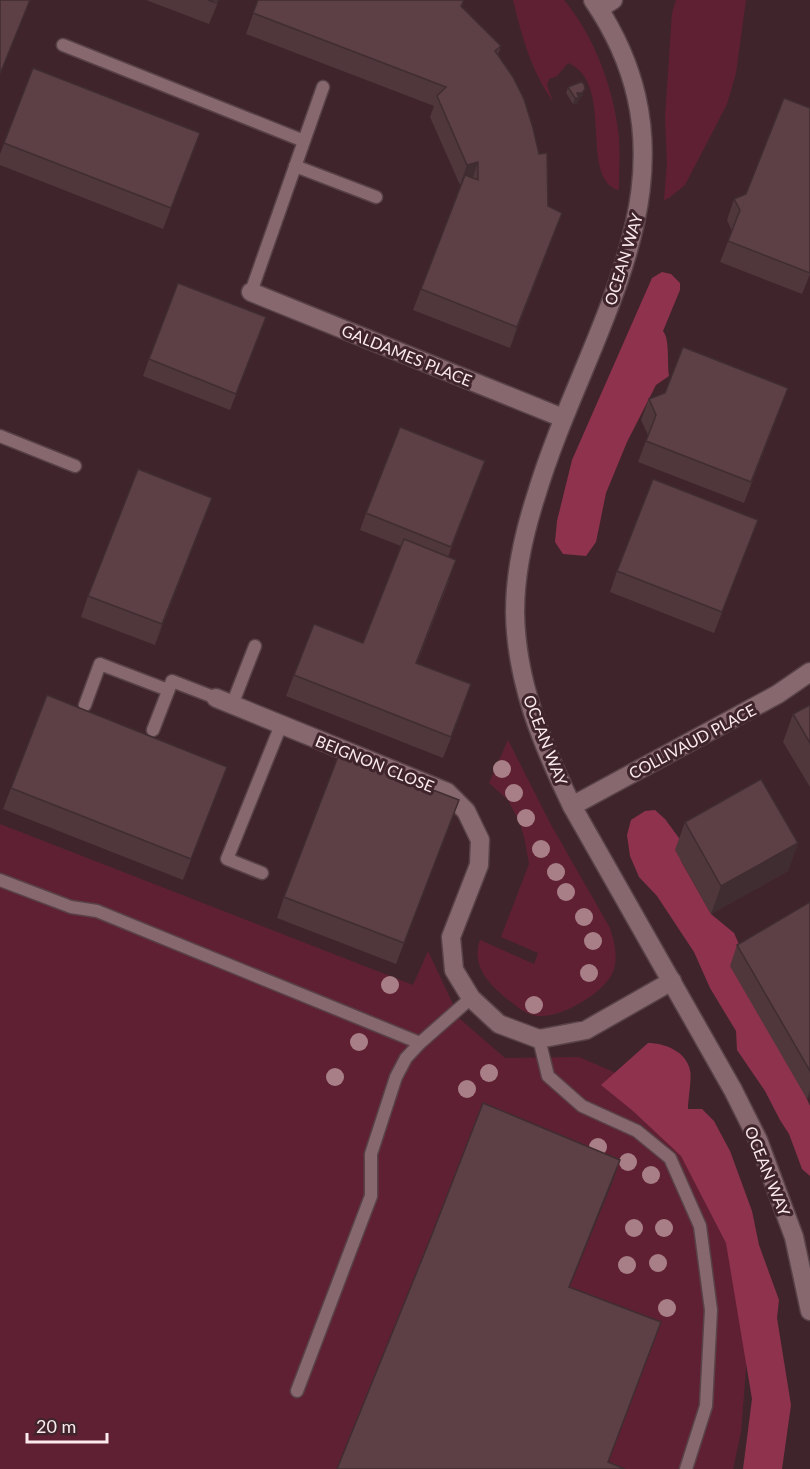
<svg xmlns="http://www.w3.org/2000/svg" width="810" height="1469" font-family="Lato,sans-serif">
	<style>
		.green { fill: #602034 }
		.forest { fill: #8e324e }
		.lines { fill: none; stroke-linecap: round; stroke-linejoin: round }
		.service-casing { stroke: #584248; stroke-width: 15 }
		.minor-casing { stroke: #584248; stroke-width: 21 }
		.tertiary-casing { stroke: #584248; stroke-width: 21 }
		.service { stroke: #87686f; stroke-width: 12 }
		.minor { stroke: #87686f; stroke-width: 18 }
		.tertiary { stroke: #87686f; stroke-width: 18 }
		.tree { fill: #a87f87 }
		.wall { fill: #4f373c }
		.shaded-wall { fill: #402d31 }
		.building { fill: #5c4046; stroke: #402d31; stroke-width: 1.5 }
		.labels { text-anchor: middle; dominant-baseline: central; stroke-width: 6; stroke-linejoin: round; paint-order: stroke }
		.street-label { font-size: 16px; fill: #fbeaed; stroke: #3f252b }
	</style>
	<rect width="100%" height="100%" fill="#3f252b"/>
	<path class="green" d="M513 0H564C595 37 614 90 619 137 620 154 619 172 619 189L617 190C579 175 615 82 568 63L557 76 549 79 547 85 553 102C530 67 523 40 513 0Z
		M676 0H746L736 73 727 104 685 185 669 198 664 200 667 163 665 118 672 13Z
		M508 740 550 823 610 928C614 941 618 955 614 969 607 992 562 1018 538 1016 525 1015 516 1006 506 998 488 983 471 965 480 940L534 964 538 953 501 937 529 864 525 841 520 823 508 800 489 783Z
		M0 824 413 985 428 951 460 1019 505 1058 579 1057 669 1096 734 1221 750 1319 741 1432 733 1469H0Z"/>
	<path class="forest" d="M662 272 671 274 680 283V290L663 331C670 339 667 364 669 376L656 385 627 442 606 493 596 542 586 556 563 554 555 542 557 521 572 460 652 278Z
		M655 810 665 819 679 838 681 861 711 914 734 933 810 1106V1176L802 1169 789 1134 780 1120 765 1091 737 1050 736 1031 710 988 694 952 657 896 639 877 630 856 627 835 631 820 645 811Z
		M648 1043C664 1043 686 1051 690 1070 692 1079 688 1099 688 1109H702L714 1121 730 1151 752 1211 759 1245 779 1300 777 1318 791 1405 782 1469H743L752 1399 726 1243 681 1156 633 1111 601 1085Z"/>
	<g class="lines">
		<g class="service-casing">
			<path id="service" d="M63 45 304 141
				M295 166 376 197
				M251 292 323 87
				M0 436 75 466
				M85 705 100 664 168 690
				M232 705 255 646
				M153 730 172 681 216 698
				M262 873 227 859 281 725
				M0 880 71 907 97 911 420 1043
				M539 1039 548 1076 582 1106 637 1131 670 1158 700 1226 711 1310 706 1406 686 1469
				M297 1391 371 1196V1154L396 1077 406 1058 420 1043 471 998"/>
		</g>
		<g class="minor-casing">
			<path id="minor" d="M599 9 613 0
				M251 292 563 418
				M216 698 447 792 466 811 480 840 479 865 451 937 454 970 471 998 499 1024 539 1039 586 1030 672 981
				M572 806 778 694 810 672"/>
		</g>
		<g class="tertiary-casing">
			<path id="tertiary" d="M593 0C712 175 587 326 536 496 524 533 515 573 515 612 516 682 542 744 572 806L733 1090 758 1140 794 1237 810 1311"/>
		</g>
		<use href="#service" class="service"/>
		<use href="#minor" class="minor"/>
		<use href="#tertiary" class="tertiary"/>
	</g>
	<g class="tree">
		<circle cx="502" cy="769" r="9"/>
		<circle cx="514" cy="793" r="9"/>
		<circle cx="526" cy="818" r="9"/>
		<circle cx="541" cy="849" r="9"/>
		<circle cx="556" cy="872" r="9"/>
		<circle cx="566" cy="892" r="9"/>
		<circle cx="584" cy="917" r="9"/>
		<circle cx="593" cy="941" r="9"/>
		<circle cx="589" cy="973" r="9"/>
		<circle cx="390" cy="985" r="9"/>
		<circle cx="534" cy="1005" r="9"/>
		<circle cx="359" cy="1042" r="9"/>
		<circle cx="489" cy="1073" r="9"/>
		<circle cx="335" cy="1077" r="9"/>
		<circle cx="467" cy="1089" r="9"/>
		<circle cx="598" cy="1147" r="9"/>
		<circle cx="628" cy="1162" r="9"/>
		<circle cx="651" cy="1175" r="9"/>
		<circle cx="634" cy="1228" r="9"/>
		<circle cx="664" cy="1228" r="9"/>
		<circle cx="658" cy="1263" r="9"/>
		<circle cx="627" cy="1265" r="9"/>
		<circle cx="667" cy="1308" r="9"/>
	</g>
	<path class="wall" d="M146 0H219L209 24Z
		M258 0H464L462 7 501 46 498 54 548 206 554 234 510 348 413 310 461 185H460L430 117 434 106 246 34Z
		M33 68 200 133 163 229 0 165V154Z
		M568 87 583 95 580 99H579L577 104H573L566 93Z
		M784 98 810 274 802 294 720 262 732 231 727 220 734 199 746 194Z
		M266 317 230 410 143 376 149 359Z
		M649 399 780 409 744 503 638 462 648 435 641 420Z
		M479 477 448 557 449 581 417 663 464 705 443 758 286 696 294 675 363 643 401 546 360 530 366 513Z
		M212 498 155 645 81 617 88 596Z
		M750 541 714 633 610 592 617 571Z
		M810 705V787L783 742 793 714Z
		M11 788H219L183 880 3 809Z
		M459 800 396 964 277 918 284 897Z
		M685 822 798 843 788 871 711 914 675 850Z
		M810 902V1097L807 1099 730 966 737 945Z"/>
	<path class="shaded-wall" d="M585 89 583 95 580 99H579L577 104H573L577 93Z
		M478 162 471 183 460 185 467 165Z
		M562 213 554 234 510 348 517 327Z
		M212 498 204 519 155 645 162 624Z
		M798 843 788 871 711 914 721 886Z
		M810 1090V1097L807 1099Z
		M620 1160 613 1181 561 1308 569 1287Z"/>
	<path class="building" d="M0 0H30L0 74Z
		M208 0H218L217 3Z
		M258 0H464L461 6 501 46 495 51 513 77 524 99 533 128 539 154 547 153 548 206 562 213 517 327 421 289 465 175 478 180V162L467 165 437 96 446 87 253 13Z
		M33 68 200 133 171 208 4 143Z
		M581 82 584 84 585 89 582 93H577L579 98H575L568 87Z
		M784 98 810 108V273L728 241 740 210 734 199 746 194Z
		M178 283 266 317 236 394 149 359Z
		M683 347 788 388 751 482 646 441 656 415 649 399 665 393Z
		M400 427 485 461 451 547 366 513Z
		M138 469 212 498 162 624 88 596Z
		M653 479 758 520 722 612 617 571Z
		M404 539 456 560 416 663 471 684 451 737 294 675 314 624 363 643Z
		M47 695 227 767 191 859 11 788Z
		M810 705V743L793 714Z
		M339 754 459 800 404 943 284 897Z
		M761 779 798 843 721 886 685 822Z
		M810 902V1071L737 945Z
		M483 1103 620 1160 569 1287 661 1322 608 1462 625 1469H337L431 1237Z"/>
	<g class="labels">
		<g class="street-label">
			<text transform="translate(623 259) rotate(-73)">OCEAN WAY</text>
			<text transform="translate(407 355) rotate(22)">GALDAMES PLACE</text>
			<text transform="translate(546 740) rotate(69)">OCEAN WAY</text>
			<text transform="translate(692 741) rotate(-28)">COLLIVAUD PLACE</text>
			<text transform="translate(375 763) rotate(22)">BEIGNON CLOSE</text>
			<text transform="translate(768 1171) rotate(68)">OCEAN WAY</text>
		</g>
	</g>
	<path d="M27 1433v9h80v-9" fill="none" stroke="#fbeaed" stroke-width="3"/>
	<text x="36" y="1433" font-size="18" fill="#fbeaed" stroke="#3f252b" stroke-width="4.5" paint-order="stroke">20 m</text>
</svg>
